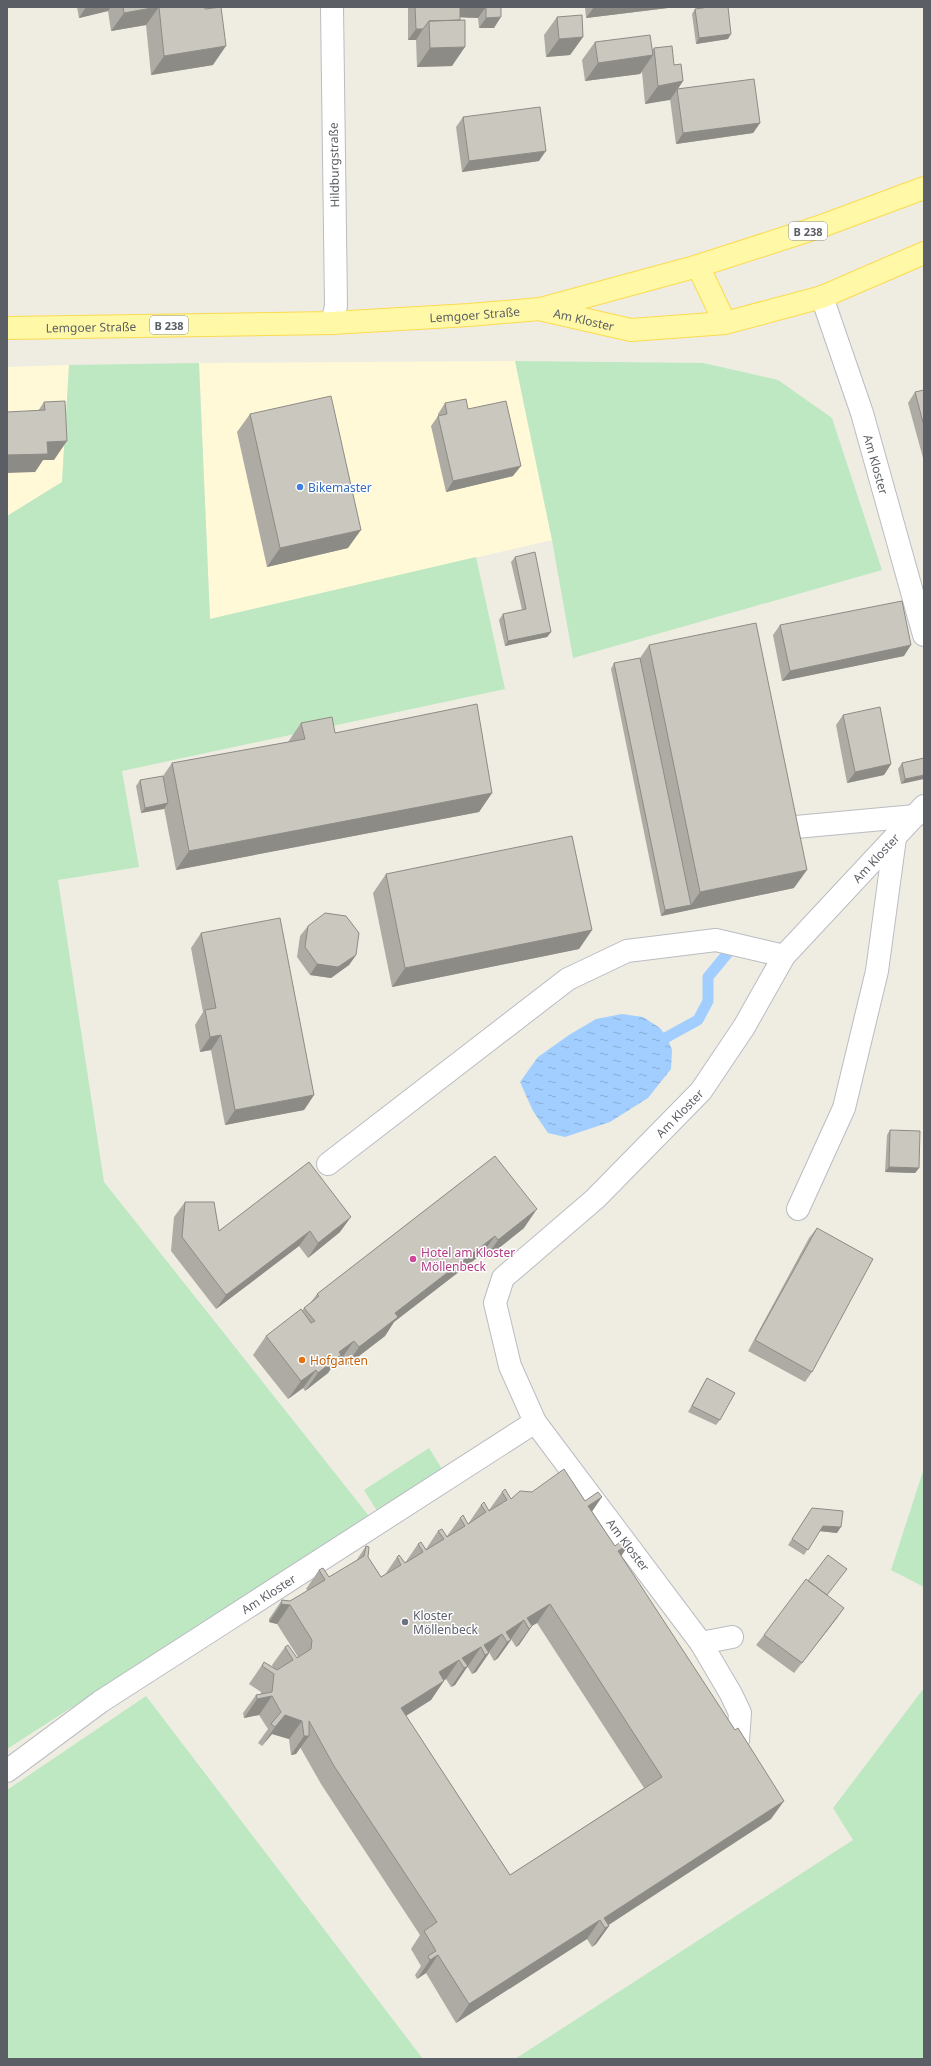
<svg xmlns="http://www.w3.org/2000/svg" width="931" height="2066" font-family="'Noto Sans',sans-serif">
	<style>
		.commercial { fill: #fff9d7 }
		.green { fill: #bde8c1 }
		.water { fill: url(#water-ripples) }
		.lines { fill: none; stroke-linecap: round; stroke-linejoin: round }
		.stream { stroke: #a2ceff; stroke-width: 11 }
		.minor-casing { stroke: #babcc2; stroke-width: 24 }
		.major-casing { stroke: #fbdb4f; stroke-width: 24 }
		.minor { stroke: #fff; stroke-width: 22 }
		.major { stroke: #fff9a7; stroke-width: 22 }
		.wall { fill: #aeaba4; fill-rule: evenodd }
		.shaded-wall { fill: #8d8b86 }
		.building { fill: #cac7bf; stroke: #8d8b86; fill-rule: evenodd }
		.shop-dot { fill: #3f7fe0; stroke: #fff; stroke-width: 1.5 }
		.hotel-dot { fill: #d1479c; stroke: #fff; stroke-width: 1.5 }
		.food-dot { fill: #e8710a; stroke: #fff; stroke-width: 1.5 }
		.worship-dot { fill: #6b7280; stroke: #fff; stroke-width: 1.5 }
		.labels { text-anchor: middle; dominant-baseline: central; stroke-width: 3; stroke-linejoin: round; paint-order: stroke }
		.shield { fill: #fff; stroke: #8c8e92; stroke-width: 1 }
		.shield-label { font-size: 11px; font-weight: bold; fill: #5b5e64 }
		.street-label { font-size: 12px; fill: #5b5e64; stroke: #fff }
		.shop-label { font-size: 12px; fill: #366cbe; stroke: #fff; text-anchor: start }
		.hotel-label { font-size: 12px; fill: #b23c85; stroke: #fff; text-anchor: start }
		.food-label { font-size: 12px; fill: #c56008; stroke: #fff; text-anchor: start }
		.worship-label { font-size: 12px; fill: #5b616d; stroke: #fff; text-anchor: start }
	</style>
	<defs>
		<pattern id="water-ripples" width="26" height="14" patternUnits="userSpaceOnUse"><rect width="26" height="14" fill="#a2ceff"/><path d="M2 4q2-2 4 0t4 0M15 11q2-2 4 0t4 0" fill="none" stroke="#87aad2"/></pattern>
	</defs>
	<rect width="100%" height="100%" fill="#efede2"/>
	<path class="commercial" d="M515 361 552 540 210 619 199 363Z
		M69 365 62 482 7 516V367Z"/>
	<path class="green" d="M515 361 703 363 778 380 832 418 882 570 573 658 552 540Z
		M199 363 210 619 476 557 505 689 122 771 139 867 58 880 104 1182 369 1516 7 1749V516L62 482 69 365Z
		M429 1448 444 1472 379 1514 364 1490Z
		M924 1468V1587L891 1570Z
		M924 1688V2059H515L853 1840 833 1808Z
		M146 1696 423 2059H7V1790Z"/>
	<path class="water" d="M622 1014 643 1017 660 1028 667 1037 672 1050 671 1069 648 1098 610 1122 565 1137 548 1133 533 1111 520 1082 538 1057 569 1035 596 1019Z"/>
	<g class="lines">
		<path class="stream" d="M667 1037 698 1020 708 1001V977L727 954"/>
		<g class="minor-casing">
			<g id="minor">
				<path id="s1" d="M822 297 862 413 924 635"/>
				<path d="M332 323 336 306 332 7"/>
				<path d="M785 828 915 816"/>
				<path d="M328 1164 568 979 627 951 716 940 784 956"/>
				<path d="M798 1209 844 1108 877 971 895 838"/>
				<path id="s2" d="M732 1637 701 1643 535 1422 510 1366 495 1303 503 1278 595 1199 701 1091 744 1027 784 956 924 806"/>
				<path d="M701 1643 731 1694 740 1713 738 1740"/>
				<path id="s3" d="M7 1771 100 1702 535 1422"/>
			</g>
		</g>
		<g class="major-casing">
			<g id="major">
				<path d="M698 266 725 323"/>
				<path id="s4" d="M543 310 631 330 725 323 822 297 924 253"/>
				<path id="s5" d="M7 328 332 323 469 315 540 309 698 266 819 227 924 188"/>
			</g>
		</g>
		<use href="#minor" class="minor"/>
		<use href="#major" class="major"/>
	</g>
	<path class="wall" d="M77 7H205L213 65 151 75 146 25 111 31 108 11 79 18Z
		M408 7H501L494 28H479L478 18 460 17 452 66 417 67 416 40H408Z
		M585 7H669L668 8 586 18Z
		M695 9 728 39 696 44 692 14Z
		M557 17 583 37 570 55 546 57 544 35Z
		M595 42 652 50 654 48 674 65 683 81 678 89 760 123 753 133 676 144 670 99 645 104 642 72 640 74 585 81 582 60Z
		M463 117 539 161 462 172 456 127Z
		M924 390V458H923L908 403 915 392Z
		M44 402 54 460H43L35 472 38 411Z
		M445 403 468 409 513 476 446 492 431 426 438 416V414Z
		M250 414 348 548 267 567 237 432Z
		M515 557 551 632 547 637 505 646 499 620 503 614 522 610 511 562Z
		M780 625 904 656 782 681 773 635Z
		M649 645 794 888 661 916 611 669 614 663 640 658Z
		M843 715 891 764 884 775 847 783 836 725Z
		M301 723 335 733 492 793 479 812 176 870 164 808 141 813 136 786 140 780 163 776 172 763 288 742Z
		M924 758 901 784 898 769 902 763Z
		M386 874 592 930 579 949 392 987 373 893Z
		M308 926 356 955 349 965 331 978 310 975 297 957 300 936Z
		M201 933 314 1095 304 1110 225 1125 211 1050 200 1052 195 1025 203 1012 191 948Z
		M890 1130 919 1168 915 1173 885 1172 887 1135Z
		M495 1156 524 1228 485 1259 482 1254 394 1322 385 1336 346 1366 341 1359 334 1364 328 1373 305 1391 303 1388 288 1399 253 1355 266 1336 302 1311 304 1308 311 1302 317 1294Z
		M309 1162 340 1232 308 1258 299 1246 216 1309 171 1251 174 1217 185 1202 219 1231Z
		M817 1228 812 1372 805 1382 748 1351 809 1238Z
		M707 1378 720 1420 716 1425 688 1412 704 1383Z
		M502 1492 511 1499 592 1511 615 1546 630 1543 621 1556 771 1819 608 1925 609 1926 596 1944 592 1947 587 1939 456 2023 426 1973 417 1979 415 1975 421 1966 411 1949 420 1935 321 1784 300 1747 296 1754 291 1755 289 1739 272 1734 262 1746 258 1743 268 1729 259 1715 244 1718 243 1713 256 1695 261 1694V1692L249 1684 264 1662 273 1667 272 1665 285 1647 297 1658 298 1657 277 1624 269 1622V1619L282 1600 290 1601 308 1591 306 1589 319 1570 329 1577 356 1561 366 1546 368 1557 381 1577 384 1576 397 1557 405 1563 418 1544 426 1549 438 1531 447 1536 460 1518 468 1524 481 1505 489 1510ZM537 1623 644 1788 510 1875 406 1716 431 1700 444 1680 446 1679 451 1687 455 1685 467 1666 472 1674 476 1672 489 1653V1652L494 1661 498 1658 511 1639 516 1647 519 1645 532 1626Z
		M812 1508 837 1533 819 1531 804 1555 788 1545Z
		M827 1595 837 1618 794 1673 756 1645 764 1635Z"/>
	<path class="shaded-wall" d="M86 7H111L108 11 79 18Z
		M159 7 146 25 111 31 124 13Z
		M460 7H486L478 18 453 17Z
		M594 7H669L668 8 586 18Z
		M501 17 494 28H479L486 18Z
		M416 29H423L416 40H408Z
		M731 34 728 39 696 44 699 38Z
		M583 37 570 55 546 57 559 39Z
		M226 46 213 65 151 75 164 56Z
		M465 47 452 66 417 67 430 48Z
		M653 55 640 74 585 81 598 63Z
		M683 81 670 100 645 104 658 86Z
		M760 123 753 133 676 144 683 133Z
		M546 151 539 161 462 172 469 161Z
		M67 441 54 460H43L35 472 7 473V455L47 442Z
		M521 466 513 476 446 492 453 481Z
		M361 530 348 548 267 567 280 548Z
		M551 632 547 637 505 646 508 641Z
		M911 645 904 656 782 681 790 671Z
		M891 764 884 775 847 783 855 772Z
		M924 775V779L901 784 905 779Z
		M492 793 479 812 176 870 189 851Z
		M168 803 164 809 141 813 145 808Z
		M807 870 794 888 661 916 665 910 691 905 700 892Z
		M592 930 579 949 392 987 405 968Z
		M356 955 349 965 331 978 310 975 317 964Z
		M221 1035 211 1050 200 1052 210 1037Z
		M314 1095 304 1110 225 1125 235 1110Z
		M889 1167 919 1168 915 1173 885 1172Z
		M537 1209 524 1228 485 1259 498 1240Z
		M351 1217 340 1232 308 1258 318 1243Z
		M310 1231 299 1246 216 1309 226 1295Z
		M495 1236 482 1254 394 1322 385 1336 346 1366 359 1347 395 1313Z
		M354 1341 341 1359 334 1364 328 1373 305 1391 318 1373 339 1352Z
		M316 1370 303 1388 288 1399 301 1381Z
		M602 1497 589 1516 588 1506Z
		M823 1526 841 1527 837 1533 819 1531Z
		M630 1543 617 1562 618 1551Z
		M281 1604 290 1605 277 1624 269 1622Z
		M550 1604 537 1623 528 1628 527 1618Z
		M844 1608 837 1618 794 1673 802 1663Z
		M524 1620 511 1639 507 1641 506 1632Z
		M532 1626 519 1645 516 1647 529 1629Z
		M502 1634 489 1652 485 1655 484 1645Z
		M511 1640 498 1658 494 1661 507 1642Z
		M481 1647 468 1666 464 1668 462 1658Z
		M489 1653 476 1672 472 1674 485 1655Z
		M459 1660 446 1679 426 1691 439 1672Z
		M468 1666 455 1685 451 1687 464 1668Z
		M444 1681 431 1700 388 1727 401 1708Z
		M272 1696 259 1715 244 1718 257 1699Z
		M285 1715 302 1721 289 1739 272 1734 262 1746 275 1727Z
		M304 1736H309L296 1754 291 1755Z
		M784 1801 771 1819 604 1928V1918Z
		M600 1920 587 1939 456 2023 469 2004Z
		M609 1926 596 1944 592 1947 605 1928Z
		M438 1955 426 1973 417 1979 430 1960Z"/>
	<path class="building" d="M123 7H157L124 13Z
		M159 7H205V9L221 7 226 46 164 56Z
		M415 7H460V20L429 21 423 29H416Z
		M476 7H501V17L486 18V7Z
		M709 7H728L731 34 699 38 695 9Z
		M582 15 583 37 559 39 557 17Z
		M465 20V47L430 48 429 21Z
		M650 35 653 55 598 63 595 42Z
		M672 46 674 65 681 64 683 81 658 86 654 48Z
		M754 79 760 123 683 133 677 89Z
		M540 107 546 151 469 161 463 117Z
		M924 390V426L915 392Z
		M331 396 361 530 280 548 250 414Z
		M466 399 468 409 506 401 521 466 453 481 438 416 447 414 445 403Z
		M65 401 67 441 47 442 48 454 7 455V412L45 410 44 402Z
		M535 552 551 632 508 641 503 614 526 609 515 557Z
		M902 601 911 645 790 671 780 625Z
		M756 623 807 870 700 892 649 645Z
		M640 658 691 905 665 910 614 663Z
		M477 704 492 793 189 851 172 763 305 739 301 723 332 717 335 733Z
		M880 707 891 764 855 772 843 715Z
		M924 758V775L905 779 902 763Z
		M163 776 168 803 145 808 140 780Z
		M572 836 592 930 405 968 386 874Z
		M325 913 346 916 359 933 356 955 338 967 317 964 305 947 308 926Z
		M280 918 314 1095 235 1110 221 1035 210 1037 205 1010 216 1008 201 933Z
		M890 1130 920 1131 919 1168 889 1167Z
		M495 1156 537 1209 498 1240 495 1236 395 1313 398 1317 359 1347 354 1341 339 1352 341 1355 318 1373 316 1370 301 1381 266 1336 301 1309 311 1323 315 1321 304 1308 319 1296 317 1294Z
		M309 1162 351 1217 318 1243 310 1231 226 1295 182 1237 185 1202H214L219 1231Z
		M817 1228 873 1259 812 1372 755 1340Z
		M707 1378 735 1393 720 1420 692 1406Z
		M564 1469 585 1501 598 1492 602 1497 588 1506 615 1546 627 1537 630 1543 618 1551 735 1730 738 1728 784 1801 604 1918 609 1926 605 1928 600 1920 469 2004 438 1955 430 1960 428 1956 436 1951 424 1931 437 1922 334 1766 309 1721V1736H304L302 1721 285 1715 275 1727 271 1724 281 1712 272 1696 257 1699 256 1695 272 1692 274 1674 262 1666 264 1662 277 1670 293 1660 285 1647 288 1645 297 1658 311 1649 312 1640 290 1605 281 1604 282 1600 290 1601 325 1580 319 1570 323 1568 329 1577 364 1556 366 1546 369 1547 368 1557 381 1577 401 1565 397 1557 399 1555 405 1563 423 1552 418 1544 421 1542 426 1550 444 1539 438 1531 442 1529 447 1537 465 1526 460 1518 463 1515 468 1524 486 1512 481 1505 484 1502 489 1511 507 1500 502 1492 505 1489 511 1499 520 1491 532 1492ZM550 1604 662 1777 510 1875 401 1708 444 1681 439 1672 459 1660 464 1668 468 1666 462 1658 481 1647 485 1655 489 1653 484 1645 502 1634 507 1642 511 1640 506 1632 524 1620 529 1629 532 1626 527 1618Z
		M812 1508 843 1511 841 1527 823 1526 808 1550 792 1539Z
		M828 1555 847 1569 827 1595 808 1581Z
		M806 1579 844 1608 802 1663 764 1635Z"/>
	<circle class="shop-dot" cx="300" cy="487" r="4"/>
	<circle class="hotel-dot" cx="413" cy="1259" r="4"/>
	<circle class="food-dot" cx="302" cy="1360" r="4"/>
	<circle class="worship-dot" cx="405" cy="1622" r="4"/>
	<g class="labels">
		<g class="shield">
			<rect x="789" y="222" width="38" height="18" rx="3"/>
			<rect x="150" y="316" width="38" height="18" rx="3"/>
		</g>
		<g class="shield-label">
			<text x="808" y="231">B 238</text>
			<text x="169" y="325">B 238</text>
		</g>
		<g class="street-label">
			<text transform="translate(334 165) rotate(-91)">Hildburgstraße</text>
			<text stroke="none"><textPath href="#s5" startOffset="468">Lemgoer Straße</textPath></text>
			<text stroke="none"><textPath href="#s4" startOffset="42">Am Kloster</textPath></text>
			<text stroke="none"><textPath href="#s5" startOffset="84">Lemgoer Straße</textPath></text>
			<text stroke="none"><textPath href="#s1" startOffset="176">Am Kloster</textPath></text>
			<text stroke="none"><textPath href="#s2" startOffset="1026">Am Kloster</textPath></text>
			<text stroke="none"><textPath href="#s2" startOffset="702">Am Kloster</textPath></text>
			<text transform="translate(628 1545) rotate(53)">Am Kloster</text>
			<text stroke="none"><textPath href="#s3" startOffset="316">Am Kloster</textPath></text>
		</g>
		<g class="shop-label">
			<text x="308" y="487">Bikemaster</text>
		</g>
		<g class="hotel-label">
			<text x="421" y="1252">Hotel am Kloster<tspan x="421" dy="14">Möllenbeck</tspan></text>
		</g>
		<g class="food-label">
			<text x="310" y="1360">Hofgarten</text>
		</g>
		<g class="worship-label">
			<text x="413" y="1615">Kloster<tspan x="413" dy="14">Möllenbeck</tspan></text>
		</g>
	</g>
	<rect width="931" height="2066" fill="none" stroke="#5b5e64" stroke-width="16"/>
</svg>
